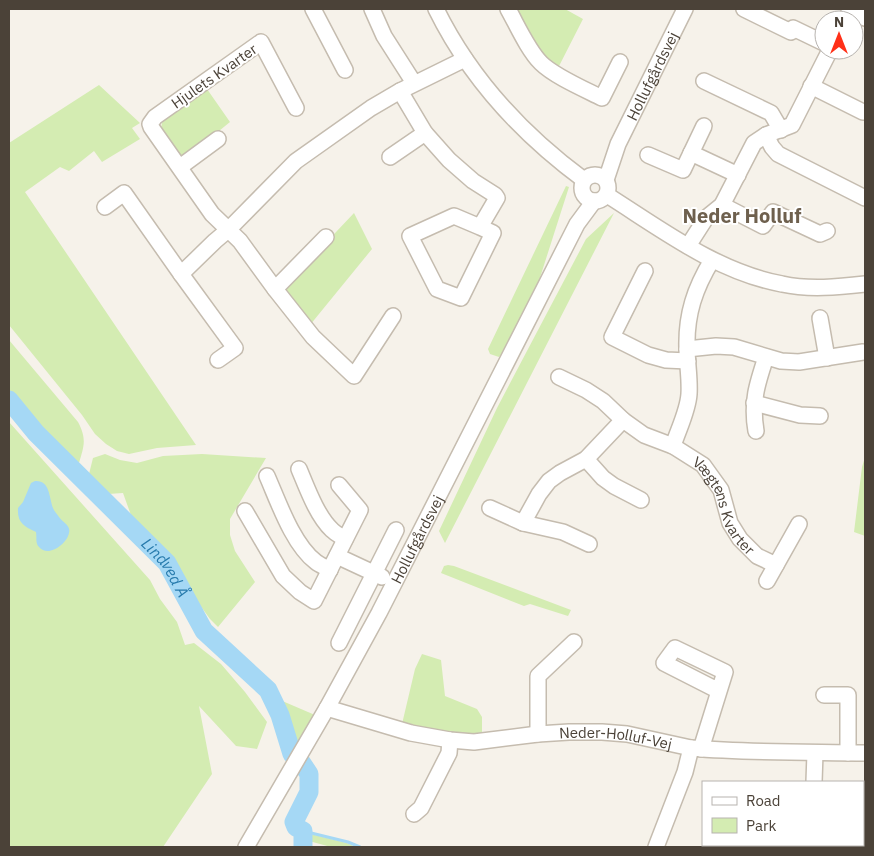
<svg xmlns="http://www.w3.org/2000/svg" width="874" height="856" font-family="'IBM Plex Sans',sans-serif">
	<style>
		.green { fill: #d4ecb2 }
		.water { fill: #a5d8f5 }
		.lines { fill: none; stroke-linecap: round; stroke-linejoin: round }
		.stream { stroke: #a5d8f5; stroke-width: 3 }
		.river { stroke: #a5d8f5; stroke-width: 19 }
		.minor-casing { stroke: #c5bcaf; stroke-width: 18 }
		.minor { stroke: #fff; stroke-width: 15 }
		.labels { text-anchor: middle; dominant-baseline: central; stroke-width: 4; stroke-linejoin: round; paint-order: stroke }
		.street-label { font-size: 15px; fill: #4b4238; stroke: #fff }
		.water-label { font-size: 16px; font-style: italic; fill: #277bad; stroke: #fff }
		.district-label { font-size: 20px; font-weight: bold; fill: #6e604e; stroke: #fff }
	</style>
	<rect width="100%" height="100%" fill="#f6f2ea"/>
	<path class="green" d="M514 9H565L583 19 557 70 536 50Z
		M99 85 140 123 132 128 140 139 102 162 94 151 69 171 60 167 25 192 196 445 157 448 129 454 117 451 106 444 95 434 82 415 9 325V143Z
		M207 89 230 122 187 157 177 155 161 128 163 119Z
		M566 186 569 187 536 290 504 351 499 357 490 354 488 349Z
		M354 213 372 249 310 325 284 294 285 286Z
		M614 213 445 543 439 531 497 408 586 239Z
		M9 340 78 422C87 439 84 446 79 463L28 418 9 394Z
		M9 422 150 580 160 599 177 622 185 645 194 643 221 664 245 692 267 722 257 749 236 746 199 706 212 774 163 847H9Z
		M105 454 120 460 137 463 163 456 202 454 266 458 230 519V535L235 551 255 582 218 627 210 619 159 549 132 518 123 493 108 494 89 474 93 458Z
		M865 457V536L854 532 862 467Z
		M448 565 454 566 571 610 568 616 530 604 524 606 441 573 444 566Z
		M422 654 441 660 445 696 477 709 482 717V736L448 735 402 724 415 669Z
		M280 700 315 715 293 751Z
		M311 834 347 843 356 847H331L309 841Z"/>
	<path class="water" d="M35 481C50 480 49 497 53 508 54 511 57 514 59 517 63 523 71 525 69 533 67 544 48 558 39 547 35 543 37 537 36 532 24 526 17 523 18 508L23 502 31 483Z"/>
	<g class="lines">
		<path class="stream" d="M303 831 348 842 360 847"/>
		<g class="river">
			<path id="s1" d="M9 400 36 433 167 563 204 631 268 690 280 715 292 754"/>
			<path d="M301 762 309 774V792L294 822 296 827 303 831V847"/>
		</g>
		<g class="minor-casing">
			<g id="minor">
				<path d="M313 9 345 70"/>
				<path d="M372 9 384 36 414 83"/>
				<path d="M436 9C470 78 523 135 584 180"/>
				<path d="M508 9C517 25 528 50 541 63 554 76 584 89 602 98L620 62"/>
				<path d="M744 9 791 32 793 28 824 43"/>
				<path d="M845 20 850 11 865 18"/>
				<path d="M704 81 771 113 781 130"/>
				<path d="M811 86 863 112H865"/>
				<path d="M400 91 425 133 449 160 473 181 495 195 497 198 480 227 493 233 461 298 437 289 410 236 454 216 480 227"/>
				<path d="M296 108 261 42 155 117 150 124 151 127 212 214 240 241 275 289 313 337 354 376 393 316"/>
				<path d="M766 135 772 147 778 154 865 198"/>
				<path d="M691 153 738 175"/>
				<path d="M648 155 683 170 704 126"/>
				<path d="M390 157 425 133"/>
				<path d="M180 167 218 139"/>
				<circle cx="595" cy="188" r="13"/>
				<path id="s2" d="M606 180 618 144 685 9"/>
				<path d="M607 195C661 229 717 272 782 284 809 290 839 287 865 284"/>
				<path d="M722 205 763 226 773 212 820 234 827 231"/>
				<path d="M105 207 124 193 181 274 235 348 218 360"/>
				<path d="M688 246 706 218 722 205 754 143 766 135 792 125 830 50"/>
				<path d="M645 271 612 337 648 355 666 360 688 361"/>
				<path d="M181 274 215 241 228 230 296 161 371 108 400 91 465 59"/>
				<path d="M275 289 326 237"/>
				<path d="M820 318 827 358"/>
				<path d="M687 349 716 346 734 347 781 361 799 362 863 352"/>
				<path id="s3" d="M559 377 586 390 603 401 623 420 644 435 673 446 703 465 721 490 730 523 740 539 757 556 776 565"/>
				<path d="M754 403 800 415 820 416"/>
				<path d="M756 431C751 402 757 384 766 357"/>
				<path d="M673 446C678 430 688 411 689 394 690 379 687 363 687 348 686 314 695 288 712 260"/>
				<path d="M586 459 603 478 614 486 641 500"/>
				<path d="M299 469C307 488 317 516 332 530 336 534 341 536 345 539"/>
				<path d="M267 476C278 501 293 545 316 562 320 565 325 567 330 570"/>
				<path d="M490 508 523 523 563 532 589 544"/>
				<path d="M245 511 283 576 300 592 314 601 360 510 339 485"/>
				<path d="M523 523 539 494 549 481 560 473 586 459 623 420"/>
				<path d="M337 556 382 577"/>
				<path d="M767 581 799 524"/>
				<path d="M339 643 396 530"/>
				<path d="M824 695H848V753"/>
				<path id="s4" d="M327 708 411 733 450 740 474 742 538 734 569 732H602L627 734 691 748C749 753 807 752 865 753"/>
				<path d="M538 734V676L574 642"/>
				<path d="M701 749 725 672 675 648 664 663 719 691"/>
				<path d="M814 782 815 753"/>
				<path d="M414 814 421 808 449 753 450 740"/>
				<path id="s5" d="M246 847 327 708 379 613 577 224 594 201"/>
				<path d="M656 847 685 772 691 748"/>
			</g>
		</g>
		<use href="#minor" class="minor"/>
	</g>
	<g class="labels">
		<g class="street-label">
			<text transform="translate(214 76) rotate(-35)">Hjulets Kvarter</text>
			<text stroke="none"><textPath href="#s2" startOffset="114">Hollufgårdsvej</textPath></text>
			<text stroke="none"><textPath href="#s3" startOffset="216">Vægtens Kvarter</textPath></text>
			<text stroke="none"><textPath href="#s5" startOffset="352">Hollufgårdsvej</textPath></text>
			<text stroke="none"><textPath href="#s4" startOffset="294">Neder-Holluf-Vej</textPath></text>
		</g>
		<g class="water-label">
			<text stroke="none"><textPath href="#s1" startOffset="230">Lindved Å</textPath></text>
		</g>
		<g class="district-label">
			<text x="742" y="215">Neder Holluf</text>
		</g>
	</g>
	<rect width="874" height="856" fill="none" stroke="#4b4238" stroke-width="20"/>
	<rect x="702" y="781" width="162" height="65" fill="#ffffff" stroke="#b7b3af"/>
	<rect x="712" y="797" width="25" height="8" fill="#ffffff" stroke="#b7b3af"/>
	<text x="746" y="806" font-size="15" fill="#4b4238">Road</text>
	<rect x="712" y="818" width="25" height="15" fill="#d4ecb2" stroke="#b7b3af"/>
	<text x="746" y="831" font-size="15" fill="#4b4238">Park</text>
	<g transform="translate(839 35)"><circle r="24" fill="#ffffff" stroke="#b7b3af"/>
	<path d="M0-4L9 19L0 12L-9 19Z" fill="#ff3018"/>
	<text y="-8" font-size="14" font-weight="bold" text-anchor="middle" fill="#4b4238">N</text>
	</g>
</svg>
